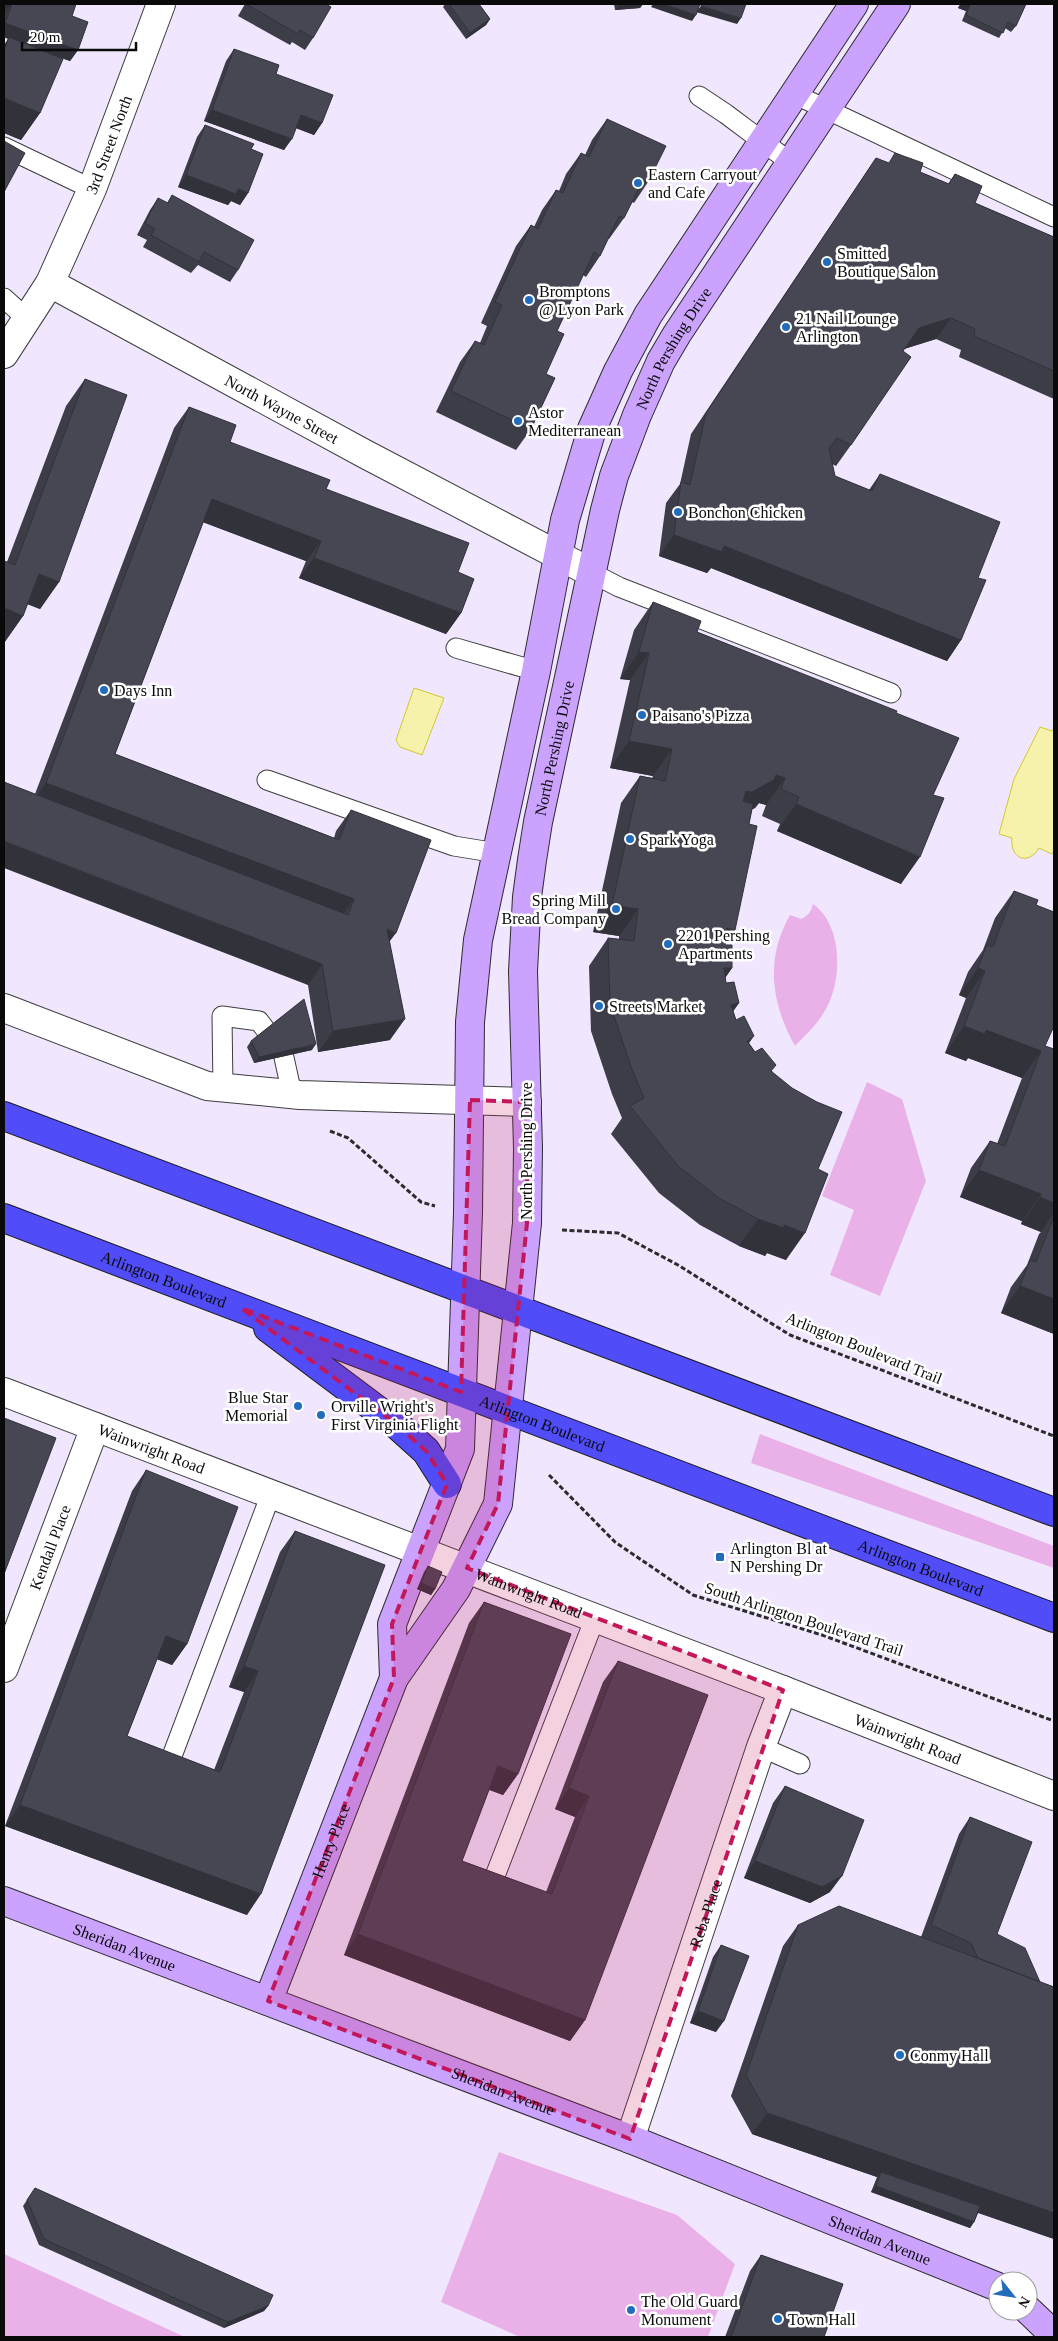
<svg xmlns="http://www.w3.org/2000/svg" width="1058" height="2341" font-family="'Times New Roman',serif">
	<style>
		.green { fill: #e9b1e7 }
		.water { fill: #f7f2ab; stroke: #cfc930 }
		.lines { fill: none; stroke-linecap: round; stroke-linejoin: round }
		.lane-casing { stroke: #3d3d3d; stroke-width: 21 }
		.street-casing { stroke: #3d3d3d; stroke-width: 30 }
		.secondary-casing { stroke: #2c2c2c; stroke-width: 30 }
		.highway-casing { stroke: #1b1b1b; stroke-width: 30 }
		.path { stroke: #2c2c2c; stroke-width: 3; stroke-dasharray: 5 2.5; stroke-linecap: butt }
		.lane { stroke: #fff; stroke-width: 19 }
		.street { stroke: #fff; stroke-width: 28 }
		.secondary { stroke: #cca2ff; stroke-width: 28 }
		.highway { stroke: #4f4cf8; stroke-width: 28 }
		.wall { fill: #3c3d47 }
		.shaded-wall { fill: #31323a }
		.building { fill: #464753; stroke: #31323a }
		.marked { fill: #c2185b; fill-opacity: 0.2; stroke: #c2185b; stroke-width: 4; stroke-dasharray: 10 6; stroke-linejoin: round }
		.poi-dot { fill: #216cbb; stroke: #fff; stroke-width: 2 }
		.labels { text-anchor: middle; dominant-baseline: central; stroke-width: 5; stroke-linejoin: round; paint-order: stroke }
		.street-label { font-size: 16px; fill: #0a0a0a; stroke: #fff }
		.poi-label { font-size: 16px; fill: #0a0a0a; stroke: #fff; text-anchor: start }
	</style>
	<rect width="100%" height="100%" fill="#f0e7ff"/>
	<path class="green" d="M813 904C844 926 843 984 823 1014 816 1026 804 1036 795 1046 771 1003 765 959 790 915L801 919C808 916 811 912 813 904Z
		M867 1082 902 1099 926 1181 880 1296 830 1275 854 1210 822 1196Z
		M760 1434 1054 1546V1568L751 1463Z
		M499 2152 677 2215 735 2264 708 2337H520L441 2302Z
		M4 2254 185 2337H4Z"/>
	<path class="water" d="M414 688 444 698 422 755 400 747 396 740Z
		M1040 727 1052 731 1054 728V850L1052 854 1039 848C1028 866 1010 859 1012 838L999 834 1014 779Z"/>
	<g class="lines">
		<g class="lane-casing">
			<path id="lane" d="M794 94 1054 217
				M699 96 726 114 790 162
				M4 147 92 189
				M4 298 27 319
				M590 572 619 587 891 693
				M456 648 536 671
				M267 780 454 846 497 853
				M223 1088 222 1016 259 1021 283 1053 292 1094
				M761 1747 800 1764
				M169 1764 271 1494
				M493 1881 595 1618"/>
		</g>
		<g class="street-casing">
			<g id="street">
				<path id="s1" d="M50 283 365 454 590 572"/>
				<path id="s2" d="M4 354 50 283 92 189 161 4"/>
				<path d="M4 1008 207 1086 300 1095 527 1102"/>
				<path id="s3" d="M4 1392 783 1690 1054 1796"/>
				<path id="s4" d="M4 1668 95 1427"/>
				<path id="s5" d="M630 2139 761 1747 783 1690"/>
			</g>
		</g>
		<g class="secondary-casing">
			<g id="secondary">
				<path d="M394 1678 392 1624 460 1449 468 1212 470 1022 478 940 536 671 565 520 592 429 618 371 648 315 854 4"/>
				<path id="s6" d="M4 1901 630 2139 998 2287"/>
				<path id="s7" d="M268 2001 394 1678 456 1589 498 1504 527 1223 528 1148 523 971 527 897 532 860 538 822 605 510 614 476 637 415 661 361 677 334 896 4"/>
				<path d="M1028 2310 1054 2335"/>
			</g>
		</g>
		<g class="highway-casing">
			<g id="highway">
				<path d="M4 1116 1054 1512"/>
				<path id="s8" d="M4 1218 1054 1618"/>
				<path d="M268 1328 396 1424 426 1451 447 1484"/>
			</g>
		</g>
		<path class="path" d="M330 1131 348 1138 421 1202 435 1206
			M562 1230 618 1233 678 1265 790 1335 1054 1436
			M549 1475 615 1542 693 1595 822 1635 1054 1721"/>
		<use href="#lane" class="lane"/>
		<use href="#street" class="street"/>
		<use href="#secondary" class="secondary"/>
		<use href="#highway" class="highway"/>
	</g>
	<path class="wall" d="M4 4H76L72 16 78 50 70 61 49 54 40 113 21 140 4 133V45L8 39 4 37Z
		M245 4H326L313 38 305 50 292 42 290 45 238 16Z
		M445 4H479L490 19 486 25 466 39 443 7Z
		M614 4H643L640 8 615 10Z
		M960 4H1026L1016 26 1011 32 1005 28 999 38 962 21 966 11 958 8Z
		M234 49 276 74 322 123 314 135 296 128 284 150 204 121 226 61Z
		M607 119 648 182 634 203 632 202 624 218 609 239H608L600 256 586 277 583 275 557 331 531 429 516 450 436 412 460 362 475 341 480 343 487 326 481 323 516 246 531 225 534 227 542 210 556 190 559 191 566 174 581 153 585 155 592 140Z
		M205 125 251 149 248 193 240 205 231 201 228 205 178 187 197 137Z
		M876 158 888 163 920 172 948 184 955 174 975 203 1054 237V399L959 357 961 350 936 339 904 349 851 445 836 466 832 464 835 476 869 490 880 474 978 578 961 640 947 661 711 568 707 573 659 556 666 503 680 484 691 434Z
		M172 195 238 270 230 282 198 265 191 273 143 247 147 240 137 235 150 210 158 198 167 203Z
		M85 379 59 582 40 609 27 604 23 616 4 643V561L7 562 66 406Z
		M189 407 230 442 326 489 458 572 461 613 446 634 299 578 306 561 203 522 115 754 334 838 336 831 351 810 390 941V1040L318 1052 308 985 35 794 174 428Z
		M653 602 697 632 896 713 933 795 901 884 777 831 780 824 762 816 766 805 759 803 755 808 752 809 725 943V945L732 968 725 978 726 983 739 1003 733 1011 736 1020 749 1043 755 1052 772 1071 818 1169 786 1260 767 1253 765 1256 739 1246 700 1225 659 1193 611 1134 622 1118 612 1094 591 1031 589 966 608 938 619 939V936L593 932 621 803 640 776 652 778 653 776 610 768 630 680 620 679 634 630Z
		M1014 891 1036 905 1053 1006 1045 1046 1054 1049V1334L1001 1313 1011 1287 1027 1265 1039 1234 1041 1232 1021 1224 1022 1221 960 1197 971 1168 990 1141 997 1144 1022 1078 968 1058 966 1061 945 1053 966 998 959 995 968 972 983 950 995 918Z
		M251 1041 312 1050 254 1063 247 1047Z
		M146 1470 187 1644 172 1665 157 1659 127 1736 214 1770 244 1692 229 1687 280 1552 295 1531 247 1915 5 1826 132 1491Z
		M428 1566 435 1589 431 1595 417 1589 424 1572Z
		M484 1602 518 1774 503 1795 489 1790 462 1861 546 1892 575 1817 555 1809 603 1682 618 1661 585 2020 570 2041 344 1955 469 1623Z
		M785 1786 830 1892 810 1903 744 1878 773 1803Z
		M970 1817 997 1934 1040 1982 1054 1987V2239L978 2213 974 2222 970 2228 871 2192 877 2177 752 2134 731 2096 783 1946 798 1925 921 1937 959 1834Z
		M721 1945 716 2032 690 2023 713 1957Z
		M35 2188 268 2306 264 2311 224 2328 39 2245 23 2206Z
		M761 2255 824 2337H725L750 2271Z"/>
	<path class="shaded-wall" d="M4 4H12L4 16Z
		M619 4H643L640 8 615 10Z
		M653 4H664L696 15 692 21 651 7Z
		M961 4H967L970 5 966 11 958 8Z
		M701 6 741 18 737 24 696 12Z
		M490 19 486 25 466 39 470 33Z
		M5 23 78 50 70 61 4 37V25Z
		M4 98 40 113 21 140 4 133Z
		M212 110 292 139 284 150 204 121Z
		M301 115 322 123 314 135 293 127Z
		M186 175 238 189 248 193 240 205 231 201 228 205 178 187Z
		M951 318 936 339 904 349 919 328Z
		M212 499 321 541 306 561 197 520Z
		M674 535 724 546 961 640 947 661 711 568 707 573 659 556Z
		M314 558 461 613 446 634 299 578Z
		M39 574 59 582 40 609 20 601Z
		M4 608 23 616 4 643Z
		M639 652 649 653 630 680 620 679Z
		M629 741 672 749 653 776 610 768Z
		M776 775 785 778 766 805 759 803 755 808 733 819 746 791Z
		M46 783 354 899 339 920 31 804Z
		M796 804 920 857 901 884 777 831Z
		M4 841 322 964 308 985 4 868Z
		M612 905 638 909 619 936 593 932Z
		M727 928 735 930 716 957Z
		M387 929 396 933 381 953Z
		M724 968H732L713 995Z
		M978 968 985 971 966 998 959 995Z
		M739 1003 720 1030 731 1005Z
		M405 1019 390 1040 318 1052 333 1031Z
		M964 1026 986 1030 1041 1051 1022 1078 968 1058 966 1061 945 1053Z
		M754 1036 735 1063 747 1041Z
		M316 1044 312 1050 254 1063 259 1057Z
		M979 1170 1041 1194 1022 1221 960 1197Z
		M1040 1197 1054 1203V1212L1041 1232 1021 1224Z
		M758 1219 784 1225 805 1233 786 1260 767 1253 765 1256 739 1246Z
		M1020 1286 1054 1299V1334L1001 1313Z
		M421 1583 435 1589 431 1595 417 1589Z
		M166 1636 187 1644 172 1665 151 1657Z
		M244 1666 258 1671 244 1692 229 1687Z
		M498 1766 518 1774 503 1795 483 1787Z
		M569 1788 589 1796 575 1817 555 1809Z
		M20 1805 261 1894 247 1915 5 1826Z
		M755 1861 842 1876 830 1892 810 1903 744 1878Z
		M358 1934 585 2020 570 2041 344 1955Z
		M698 2011 724 2021 716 2032 690 2023Z
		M767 2113 1054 2213V2239L879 2178 881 2172 877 2177 752 2134Z
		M876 2186 974 2222 970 2228 871 2192Z
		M268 2306 264 2311 224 2328 228 2322Z"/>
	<path class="building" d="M11 4H76L72 16 88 22 78 50 5 23 12 4Z
		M246 4H326L331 7 313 38 300 30 298 34Z
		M449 4H479L490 19 470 33Z
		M664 4H700L696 15Z
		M701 4H746L741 18 701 6Z
		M967 4H1026L1016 26 1008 22 1003 33 966 15 970 5Z
		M9 37 63 59 40 113 4 98V50Z
		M234 49 279 65 276 74 333 95 322 123 301 115 292 139 212 110Z
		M607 119 666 146 648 182 643 180 624 218 619 216 600 256 594 252 557 331 564 334 546 374 555 378 531 429 451 391 475 341 484 345 502 305 495 302 531 225 538 229 556 190 563 193 581 153 589 157Z
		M205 125 254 144 251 149 263 154 248 193 238 189 236 194 186 175Z
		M4 141 25 153 4 192Z
		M895 153 923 163 920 172 949 184 955 174 982 186 975 203 1054 237V371L974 336 975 329 951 318 919 328 903 351 911 357 851 445 837 438 829 448 835 476 872 491 880 474 1000 522 978 578 986 580 961 640 724 546 722 552 674 535 681 482 690 485 706 413 876 158 889 163Z
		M172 195 254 240 238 270 204 252 199 262 151 235 155 229 145 223 158 198 168 203Z
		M85 379 127 395 59 582 39 574 23 616 4 608V561L15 565Z
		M189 407 236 425 230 442 330 480 326 489 469 543 458 572 474 579 461 613 314 558 321 541 212 499 115 754 339 840 351 810 431 840 396 933 387 929 405 1019 333 1031 322 964 4 841V782L348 915 354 899 46 783Z
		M653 602 701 621 697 632 897 711 896 713 959 738 933 795 944 798 920 857 796 804 799 797 781 789 785 778 776 775 774 780 752 792 746 791 743 801 753 804 749 824 757 826 735 930 727 928 725 945H732V968H724L726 983 734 982 739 1003 731 1005 736 1020 744 1016 754 1036 747 1041 755 1052 762 1048 776 1065 771 1071 792 1088 817 1102 842 1112 818 1169 828 1174 805 1233 784 1225V1228L758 1219 719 1198 678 1166 630 1106 644 1098 631 1067 610 1004 608 938 634 941 638 909 612 905 640 776 665 781 672 749 629 741 649 653 639 652Z
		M1014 891 1038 900 1036 905 1054 912V1003L1053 1006 1054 1007V1026L1045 1046 1054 1049V1203L1040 1197 1041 1194 979 1170 990 1141 1005 1146 1041 1051 986 1030 985 1034 964 1026 985 971 978 968 987 945 993 947Z
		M304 999 316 1044 259 1057 251 1041Z
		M1054 1216V1299L1020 1286 1030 1260 1036 1262Z
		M4 1418 56 1438 4 1574Z
		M146 1470 238 1507 187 1644 166 1636 127 1736 220 1772 258 1671 244 1666 295 1531 385 1565 261 1894 20 1805Z
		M428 1566 442 1572 435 1589 421 1583Z
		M484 1602 571 1634 518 1774 498 1766 462 1861 552 1894 589 1796 569 1788 618 1661 708 1695 585 2020 358 1934Z
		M785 1786 864 1820 842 1876 822 1887 755 1861Z
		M970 1817 1032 1842 997 1934 1025 1948 1040 1982 978 1958 971 1943 931 1925Z
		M839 1906 1054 1987V2213L767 2113 746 2075 798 1925Z
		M721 1945 749 1956 724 2021 698 2011Z
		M881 2172 980 2206 974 2222 876 2186Z
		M35 2188 273 2295 268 2306 228 2322 44 2239 27 2200Z
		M761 2255 843 2284 824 2337H731Z"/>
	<path class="marked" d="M470 1100 527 1102V1223L498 1504 467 1568 783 1690 630 2139 268 2001 394 1678 392 1624 447 1484 426 1451 396 1424 241 1308 461 1392Z"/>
	<g class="poi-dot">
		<circle cx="638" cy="183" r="5"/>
		<circle cx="827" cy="262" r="5"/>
		<circle cx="529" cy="300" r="5"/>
		<circle cx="786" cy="327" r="5"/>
		<circle cx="518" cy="421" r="5"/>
		<circle cx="678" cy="512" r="5"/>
		<circle cx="104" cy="690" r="5"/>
		<circle cx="642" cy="715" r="5"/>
		<circle cx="630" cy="839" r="5"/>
		<circle cx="616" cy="909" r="5"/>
		<circle cx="668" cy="944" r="5"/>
		<circle cx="599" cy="1006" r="5"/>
		<circle cx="298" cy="1406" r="5"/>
		<circle cx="321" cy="1415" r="5"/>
		<rect x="715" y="1552" width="10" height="10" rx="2.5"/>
		<circle cx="900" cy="2055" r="5"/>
		<circle cx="631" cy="2310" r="5"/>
		<circle cx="778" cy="2319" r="5"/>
	</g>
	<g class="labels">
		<g class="street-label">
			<text stroke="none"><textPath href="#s2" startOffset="235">3rd Street North</textPath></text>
			<text stroke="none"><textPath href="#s7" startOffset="1730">North Pershing Drive</textPath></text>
			<text stroke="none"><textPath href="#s1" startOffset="264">North Wayne Street</textPath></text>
			<text stroke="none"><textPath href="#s7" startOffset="1310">North Pershing Drive</textPath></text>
			<text transform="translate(526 1151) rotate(-90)">North Pershing Drive</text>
			<text stroke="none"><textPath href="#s8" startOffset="171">Arlington Boulevard</textPath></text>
			<text transform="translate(864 1348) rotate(22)">Arlington Boulevard Trail</text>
			<text stroke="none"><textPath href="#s8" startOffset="576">Arlington Boulevard</textPath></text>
			<text stroke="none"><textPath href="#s3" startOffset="158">Wainwright Road</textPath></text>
			<text stroke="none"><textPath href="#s4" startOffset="129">Kendall Place</textPath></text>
			<text stroke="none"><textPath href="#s8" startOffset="981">Arlington Boulevard</textPath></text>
			<text stroke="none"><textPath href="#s3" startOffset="562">Wainwright Road</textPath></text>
			<text transform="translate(804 1619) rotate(18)">South Arlington Boulevard Trail</text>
			<text stroke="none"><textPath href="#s3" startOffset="968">Wainwright Road</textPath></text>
			<text stroke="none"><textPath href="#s7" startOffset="172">Henry Place</textPath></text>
			<text stroke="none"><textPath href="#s5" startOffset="238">Reba Place</textPath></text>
			<text stroke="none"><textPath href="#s6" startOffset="129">Sheridan Avenue</textPath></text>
			<text stroke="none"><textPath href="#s6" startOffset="534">Sheridan Avenue</textPath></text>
			<text stroke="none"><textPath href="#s6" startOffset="939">Sheridan Avenue</textPath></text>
		</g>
		<g class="poi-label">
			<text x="648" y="174">Eastern Carryout<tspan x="648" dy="18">and Cafe</tspan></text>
			<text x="837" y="253">Smitted<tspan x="837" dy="18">Boutique Salon</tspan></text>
			<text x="539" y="291">Bromptons<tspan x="539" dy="18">@ Lyon Park</tspan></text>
			<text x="796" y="318">21 Nail Lounge<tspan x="796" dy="18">Arlington</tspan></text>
			<text x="528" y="412">Astor<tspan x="528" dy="18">Mediterranean</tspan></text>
			<text x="688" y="512">Bonchon Chicken</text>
			<text x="114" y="690">Days Inn</text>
			<text x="652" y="715">Paisano's Pizza</text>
			<text x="640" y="839">Spark Yoga</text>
			<text x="606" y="900" text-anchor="end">Spring Mill<tspan x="606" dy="18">Bread Company</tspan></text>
			<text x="678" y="935">2201 Pershing<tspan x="678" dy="18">Apartments</tspan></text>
			<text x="609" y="1006">Streets Market</text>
			<text x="288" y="1397" text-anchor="end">Blue Star<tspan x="288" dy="18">Memorial</tspan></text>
			<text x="331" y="1406">Orville Wright's<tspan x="331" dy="18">First Virginia Flight</tspan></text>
			<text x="730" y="1548">Arlington Bl at<tspan x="730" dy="18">N Pershing Dr</tspan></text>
			<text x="910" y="2055">Conmy Hall</text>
			<text x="641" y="2301">The Old Guard<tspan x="641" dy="18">Monument</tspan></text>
			<text x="788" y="2319">Town Hall</text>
		</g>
	</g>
	<rect width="1058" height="2341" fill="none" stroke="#0a0a0a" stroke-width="10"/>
	<g transform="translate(1013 2296) rotate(120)"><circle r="24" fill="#ffffff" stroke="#9d9d9d"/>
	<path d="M0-4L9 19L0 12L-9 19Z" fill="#216cbb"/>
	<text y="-8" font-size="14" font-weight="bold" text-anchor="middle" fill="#0a0a0a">N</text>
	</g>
	<path d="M22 42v8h114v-8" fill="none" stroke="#0a0a0a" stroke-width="2.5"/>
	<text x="30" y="42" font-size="15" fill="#0a0a0a" stroke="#ffffff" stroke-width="4" paint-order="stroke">20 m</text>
</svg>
